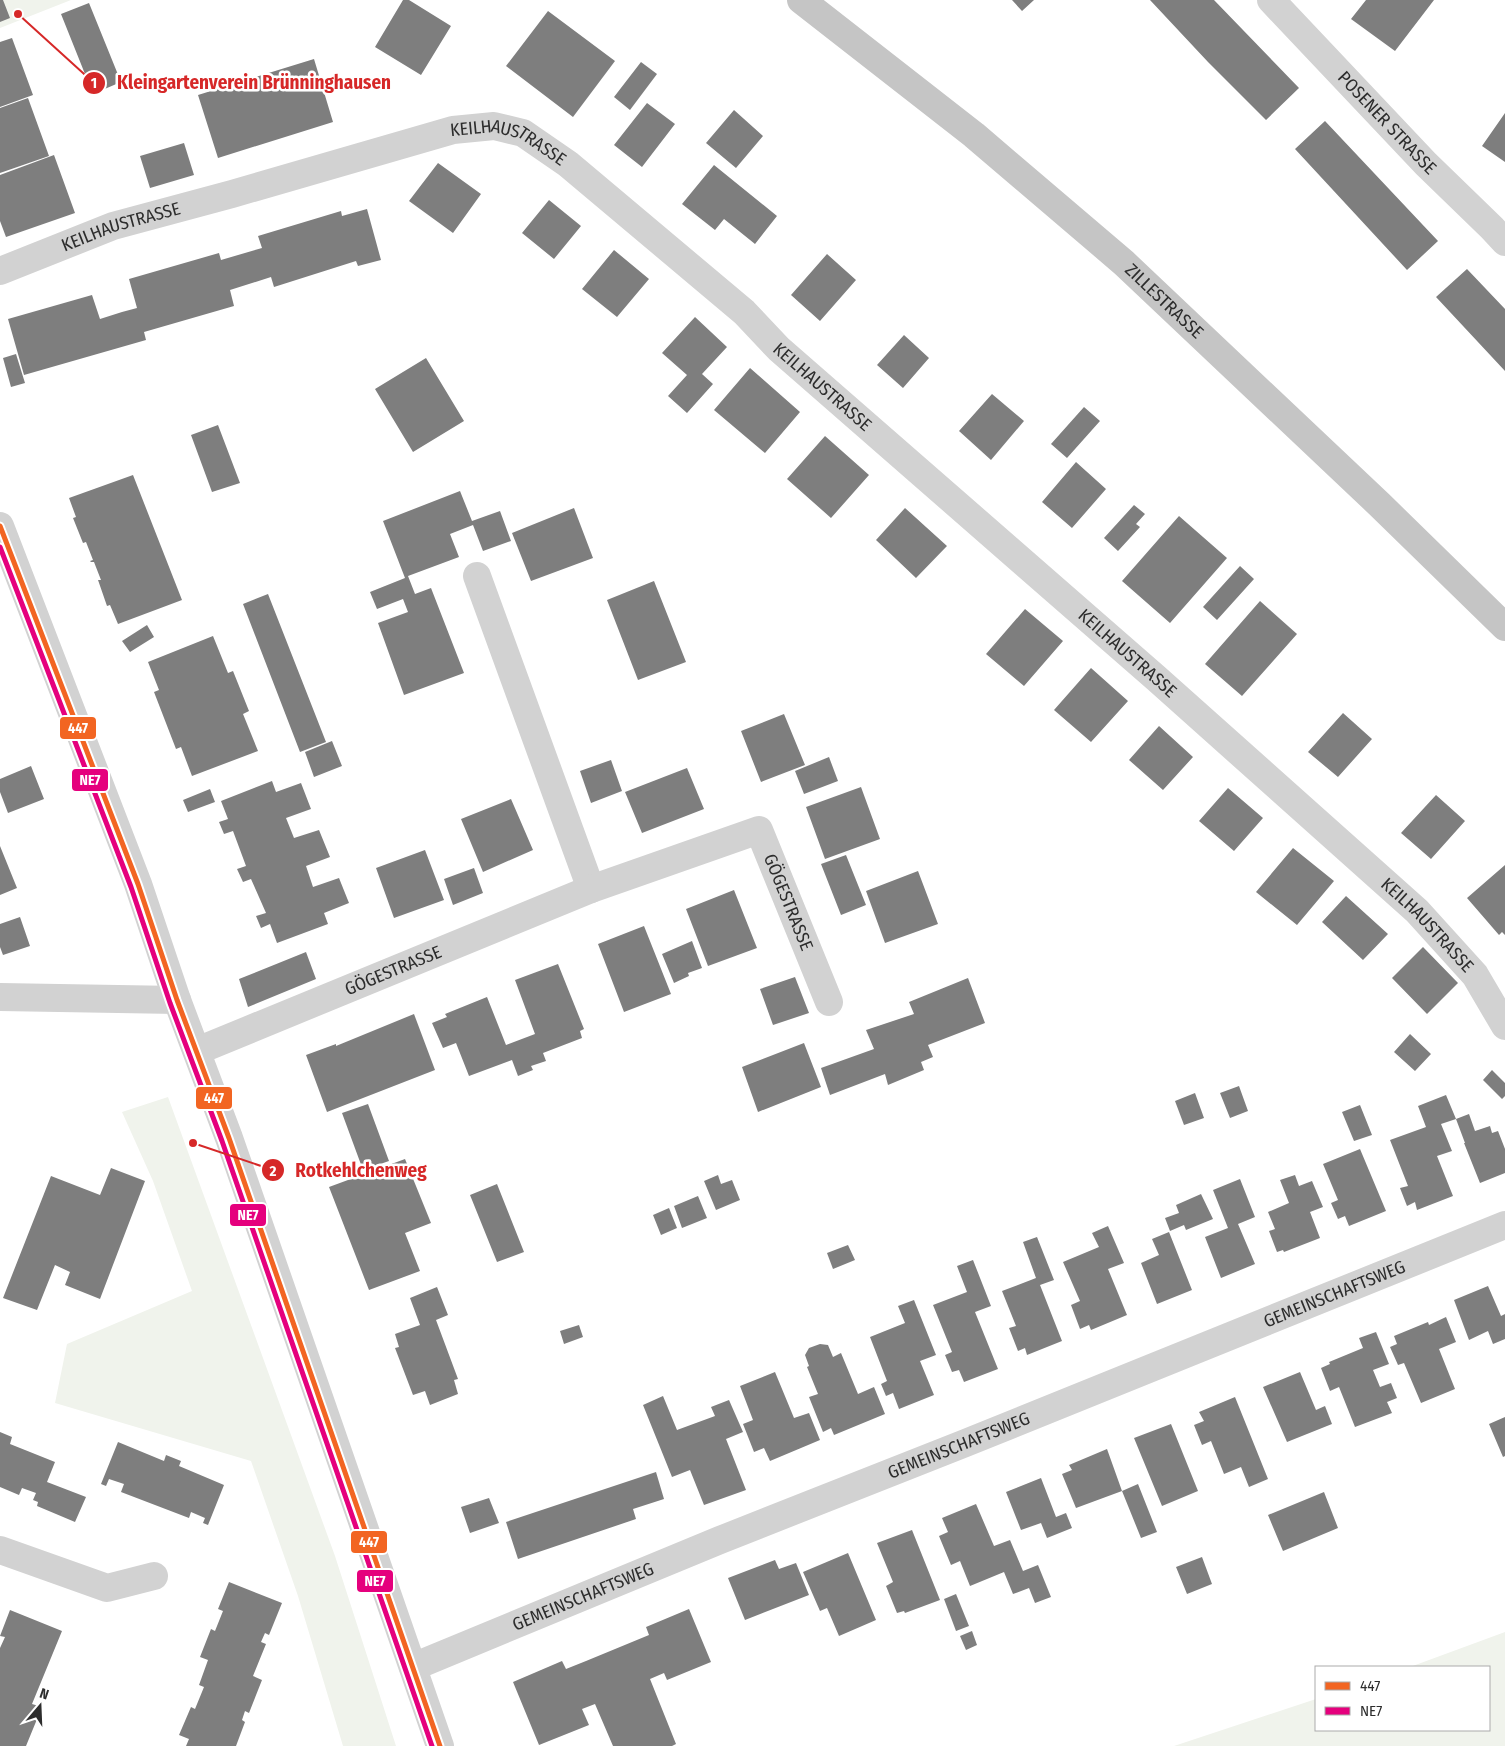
<svg xmlns="http://www.w3.org/2000/svg" width="1505" height="1746" font-family="'Fira Sans Condensed',sans-serif">
	<style>
		.green { fill: #f0f3ec }
		.building { fill: #7e7e7e }
		.lines { fill: none; stroke-linecap: round; stroke-linejoin: round }
		.minor { stroke: #d2d2d2; stroke-width: 28 }
		.major { stroke: #c5c5c5; stroke-width: 28 }
		.bus-1-casing { stroke: #fff; stroke-width: 9 }
		.bus-2-casing { stroke: #fff; stroke-width: 9 }
		.bus-1 { stroke: #f26522; stroke-width: 5 }
		.bus-2 { stroke: #e5007d; stroke-width: 5 }
		.labels { text-anchor: middle; dominant-baseline: central; stroke-width: 5; stroke-linejoin: round; paint-order: stroke }
		.street-label { font-size: 18px; fill: #2d2d2d; stroke: #fff }
		.leader { fill: none; stroke: #d62828; stroke-width: 2 }
		.callout-dot { fill: #d62828; stroke: #fff; stroke-width: 2 }
		.mark-label { font-size: 15px; text-anchor: middle; font-weight: bold; fill: #fff }
		.callout-label { font-size: 19px; text-anchor: middle; font-weight: bold; fill: #d62828; stroke: #fff; stroke-width: 5; stroke-linejoin: round; paint-order: stroke }
		.line-badge { stroke: #fff; stroke-width: 2 }
		.badge-label { font-size: 14px; text-anchor: middle; font-weight: bold; fill: #fff }
	</style>
	<rect width="100%" height="100%" fill="#fff"/>
	<path class="green" d="M0 0H71L0 28Z
		M168 1097 335 1556 396 1746H343L298 1596 251 1461 55 1403 67 1344 192 1291 153 1181 122 1112Z
		M1505 1632V1746H1174L1316 1699V1730H1489V1667H1410Z"/>
	<path class="building" d="M0 0H3L10 18 0 22Z
		M403 0H409L451 26 421 75 375 47Z
		M1012 0H1034L1022 11Z
		M1150 0H1214L1299 88 1266 120 1208 62Z
		M1366 0H1434L1395 51 1351 19Z
		M89 3 121 82 93 94 61 14Z
		M548 11 615 61 573 117 506 66Z
		M12 38 33 95 0 107V42Z
		M314 59 333 122 218 158 198 95Z
		M641 62 657 74 630 110 614 97Z
		M28 98 49 156 0 173V108Z
		M647 103 675 124 642 167 614 145Z
		M734 110 763 136 736 168 706 143Z
		M1505 113V162L1482 146Z
		M1325 121 1438 241 1407 270 1295 149Z
		M184 143 194 175 150 188 140 156Z
		M54 155 75 213 6 237 0 221V175Z
		M438 163 481 194 453 233 409 201Z
		M714 165 777 216 755 244 724 219 715 230 682 204Z
		M549 200 581 226 554 259 522 233Z
		M367 209 381 260 358 266 356 261 274 287 271 277 230 290 234 306 144 332 146 340 24 375 8 319 92 295 100 319 122 312 137 308 129 279 219 253 221 260 262 248 258 236 341 211 342 216Z
		M614 250 649 279 617 317 582 289Z
		M827 254 856 280 820 321 791 295Z
		M1467 269 1505 309V371L1436 297Z
		M695 317 727 347 702 374 713 384 687 413 668 396 687 375 662 353Z
		M904 335 929 358 903 388 877 365Z
		M16 354 25 383 11 387 3 358Z
		M426 358 464 421 413 452 375 389Z
		M750 368 800 412 765 453 714 410Z
		M992 394 1024 421 991 460 959 431Z
		M1084 407 1100 421 1067 458 1051 444Z
		M218 425 240 483 212 492 191 435Z
		M825 436 869 475 831 518 787 479Z
		M1076 462 1106 489 1072 528 1042 502Z
		M133 475 182 600 118 624 110 605 107 606 98 580H101L94 562H91L90 561 93 560 86 542 83 543 73 518 76 517 69 498Z
		M460 491 472 521 500 511 511 541 483 551 473 525 450 534 459 557 408 576 415 594 431 588 464 673 404 695 378 623 408 612 403 599 377 609 370 592 405 578 383 521Z
		M1134 505 1145 514 1136 524 1140 527 1118 551 1104 538Z
		M574 508 593 558 531 581 512 533Z
		M905 508 947 546 916 578 876 540Z
		M1179 516 1227 558 1170 623 1122 581Z
		M1240 566 1254 579 1217 620 1203 607Z
		M654 581 686 662 638 680 607 600Z
		M268 594 326 742 300 752 243 604Z
		M1260 601 1297 634 1242 696 1205 664Z
		M1025 609 1063 641 1024 686 986 654Z
		M147 625 154 637 130 652 122 641Z
		M213 636 228 673 233 671 249 711 243 714 258 751 192 776 181 747 176 749 154 692 159 690 148 662Z
		M1091 668 1128 701 1091 742 1054 710Z
		M1343 713 1372 739 1338 777 1308 752Z
		M784 714 805 765 761 782 741 731Z
		M1159 726 1193 757 1163 790 1129 760Z
		M332 741 342 766 314 777 305 752Z
		M829 757 838 781 804 794 795 771Z
		M611 760 622 791 591 803 580 771Z
		M31 766 44 799 8 813 0 792V779Z
		M687 768 704 809 642 833 625 792Z
		M272 781 276 792 301 783 311 809 286 818 294 838 319 830 330 857 306 866 313 887 339 878 349 903 324 913 328 924 277 943 270 924 261 928 256 916 266 913 251 879 243 882 237 869 246 866 233 831 224 834 219 822 228 819 221 801Z
		M861 787 880 839 825 859 806 807Z
		M1228 788 1263 818 1234 851 1199 821Z
		M210 789 215 802 188 812 183 800Z
		M1436 795 1465 821 1431 859 1401 833Z
		M511 799 533 850 483 872 461 819Z
		M0 846 17 888 0 895Z
		M1293 848 1334 881 1297 925 1256 892Z
		M425 850 444 900 394 918 376 868Z
		M846 855 866 905 841 915 821 864Z
		M1505 865V935L1502 932 1499 935 1467 898Z
		M474 868 483 893 453 905 444 879Z
		M918 871 938 924 885 943 866 891Z
		M734 890 757 948 708 966 686 909Z
		M1346 896 1388 934 1363 960 1322 922Z
		M20 917 30 946 3 955 0 947V924Z
		M644 926 671 994 624 1012 598 944Z
		M692 941 702 968 688 973 689 976 674 983 662 954Z
		M1423 947 1458 983 1427 1014 1392 978Z
		M306 952 316 979 248 1007 239 979Z
		M558 964 584 1029 580 1031 582 1038 543 1053 546 1061 531 1066 533 1070 518 1076 512 1060 469 1076 456 1043 443 1048 432 1023 447 1017 445 1014 487 997 506 1045 535 1034 515 980Z
		M795 977 809 1013 773 1025 760 989Z
		M968 978 985 1023 928 1045 933 1057 921 1062 924 1070 888 1085 885 1074 830 1095 821 1068 874 1049 866 1030 914 1014 909 1002Z
		M414 1014 435 1070 327 1112 306 1055 336 1044V1046Z
		M1410 1034 1431 1054 1415 1071 1394 1052Z
		M804 1043 821 1087 758 1112 742 1067Z
		M1492 1070 1505 1083V1096L1502 1099 1483 1080Z
		M1239 1086 1248 1111 1230 1118 1220 1093Z
		M1195 1093 1204 1118 1184 1125 1175 1101Z
		M1446 1095 1456 1119 1441 1124 1452 1151 1437 1156 1453 1196 1417 1210 1415 1202 1407 1206 1400 1188 1408 1186 1390 1140 1426 1127 1418 1106Z
		M368 1104 389 1161 363 1170 342 1113Z
		M1360 1105 1372 1135 1354 1141 1342 1112Z
		M1469 1114 1475 1131 1490 1126 1492 1133 1498 1131 1505 1149V1173L1480 1183 1464 1143H1465L1456 1119Z
		M1360 1149 1386 1211 1349 1226 1345 1216 1338 1219 1331 1203 1338 1200 1323 1164Z
		M405 1159 431 1223 405 1233 420 1271 369 1290 329 1187Z
		M111 1168 145 1181 100 1299 65 1285 70 1272 55 1265 37 1310 3 1298 51 1176 100 1195Z
		M718 1175 721 1184 732 1180 740 1200 716 1210 704 1181Z
		M1295 1175 1299 1186 1312 1181 1323 1207 1310 1212 1320 1238 1284 1252 1283 1250 1277 1252 1269 1231 1275 1229 1268 1212 1289 1203 1280 1180Z
		M1240 1179 1255 1217 1238 1224 1255 1264 1221 1278 1205 1237 1228 1228 1213 1190Z
		M497 1184 524 1252 497 1262 470 1195Z
		M1201 1194 1213 1219 1186 1230 1184 1225 1170 1231 1165 1218 1179 1213 1176 1205Z
		M698 1196 707 1218 682 1228 674 1206Z
		M669 1208 677 1228 661 1235 653 1215Z
		M1108 1226 1124 1263 1108 1269 1127 1315 1091 1330 1089 1325 1080 1329 1071 1305 1080 1301 1063 1262 1099 1247 1092 1233Z
		M1169 1232 1192 1290 1157 1304 1141 1263 1159 1255 1152 1239Z
		M1037 1237 1054 1280 1040 1285 1062 1341 1027 1355 1025 1348 1018 1351 1009 1328 1016 1326 1002 1291 1036 1278 1023 1242Z
		M848 1245 855 1260 833 1269 827 1253Z
		M973 1260 991 1306 975 1312 998 1369 964 1382 959 1370 952 1372 945 1355 952 1352 933 1305 967 1292 957 1266Z
		M1488 1286 1501 1316 1505 1314V1339L1493 1344 1488 1331 1469 1340 1454 1300Z
		M437 1287 448 1315 436 1320 458 1379 454 1380 458 1394 430 1405 425 1391 413 1395 395 1348 399 1347 395 1334 420 1325 410 1298Z
		M914 1300 936 1355 920 1361 934 1395 899 1409 893 1393 886 1396 881 1384 887 1381 870 1337 905 1323 898 1306Z
		M1446 1317 1456 1342 1439 1349 1455 1389 1421 1403 1404 1363 1398 1365 1390 1347 1397 1344 1394 1336 1428 1322 1429 1325Z
		M579 1325 583 1337 564 1344 560 1331Z
		M1376 1332 1389 1364 1373 1370 1380 1387 1391 1383 1397 1398 1387 1402 1392 1413 1355 1427 1339 1387 1330 1391 1321 1368 1330 1364 1329 1362 1363 1348 1359 1338Z
		M820 1344 828 1345 833 1357 841 1353 858 1394 874 1387 885 1414 834 1435 831 1428 823 1432 809 1397 818 1394 807 1367 809 1366 805 1355 809 1348Z
		M775 1372 794 1418 809 1413 820 1440 770 1461 764 1448 754 1452 743 1424 753 1420 740 1386Z
		M1300 1372 1316 1410 1325 1406 1332 1424 1287 1442 1263 1387Z
		M663 1396 677 1430 715 1416 711 1407 729 1400 743 1432 726 1439 746 1490 704 1505 690 1470 672 1477 643 1405Z
		M1235 1397 1268 1479 1249 1487 1241 1467 1224 1474 1211 1441 1202 1445 1194 1425 1204 1421 1199 1412Z
		M1505 1417V1456L1503 1457 1489 1424Z
		M1171 1424 1198 1491 1162 1506 1134 1438Z
		M0 1432 12 1437 10 1444 55 1462 47 1482 86 1497 75 1522 37 1506 38 1502 33 1500 36 1493 22 1488 19 1495 0 1487Z
		M118 1442 164 1461 166 1455 181 1461 179 1466 224 1485 208 1525 203 1523 205 1518 191 1512 189 1518 121 1492 124 1484 109 1479 106 1486 101 1484Z
		M1107 1449 1122 1491 1076 1508 1062 1474 1072 1470 1069 1465Z
		M656 1472 664 1499 633 1509 636 1519 518 1559 506 1522Z
		M1041 1478 1056 1517 1066 1513 1072 1528 1047 1538 1041 1523 1021 1530 1006 1492Z
		M1138 1484 1157 1532 1141 1538 1122 1491Z
		M1324 1492 1338 1528 1283 1551 1268 1515Z
		M489 1498 499 1523 470 1533 461 1507Z
		M976 1504 994 1546 1010 1540 1023 1571 1038 1565 1051 1597 1035 1603 1029 1588 1013 1594 1004 1572 970 1586 960 1561 951 1565 939 1536 948 1532 942 1518Z
		M912 1530 940 1600 905 1613 904 1611 897 1613 886 1586 893 1582 877 1543Z
		M848 1553 876 1620 839 1636 827 1608 820 1611 803 1572Z
		M1202 1557 1212 1584 1187 1594 1176 1567Z
		M775 1560 779 1569 796 1563 809 1595 745 1620 728 1578Z
		M229 1582 282 1603 269 1635 265 1633 261 1642 266 1644 253 1676 262 1680 249 1713 245 1711 242 1720 245 1722 236 1746H186L189 1739 179 1735 191 1707 195 1709 204 1687 199 1685 208 1660 200 1657 211 1629 215 1631 223 1611 218 1609Z
		M956 1594 969 1626 956 1631 944 1599Z
		M689 1609 711 1662 667 1680 664 1673 650 1679 676 1744 672 1746H613L595 1704 582 1709 589 1725 539 1745 513 1682 562 1661 566 1669 586 1661 649 1635 646 1627Z
		M10 1610 62 1631 32 1704 42 1707 26 1746H0V1648L5 1637 0 1636Z
		M972 1631 977 1645 966 1650 960 1636Z"/>
	<g class="lines">
		<g class="minor">
			<path id="s1" d="M1271 0 1426 164 1492 228 1505 242"/>
			<path id="s2" d="M0 271 113 226 232 194 453 130 494 126 523 133 568 164 744 312 779 349 1156 678 1417 911 1475 975 1505 1026"/>
			<path d="M0 526 138 884 177 1000 229 1138 440 1746"/>
			<path d="M477 576 591 889"/>
			<path d="M0 997 177 1000"/>
			<path id="s3" d="M197 1051 591 889 759 830 829 1002"/>
			<path d="M0 1550 107 1588 154 1576"/>
			<path id="s4" d="M413 1667 720 1540 963 1444 1505 1225"/>
		</g>
		<path class="major" id="s5" d="M801 0 974 135 1124 263 1380 505 1505 627"/>
		<g class="bus-1-casing">
			<path id="bus-1" d="M0 526 138 884 177 1000 229 1138 440 1746"/>
		</g>
		<g class="bus-2-casing">
			<path id="bus-2" d="M0 547 131 887 170 1003 222 1141 432 1746"/>
		</g>
		<use href="#bus-1" class="bus-1"/>
		<use href="#bus-2" class="bus-2"/>
	</g>
	<g class="labels">
		<g class="street-label">
			<text stroke="none"><textPath href="#s1" startOffset="169">POSENER STRASSE</textPath></text>
			<text stroke="none"><textPath href="#s2" startOffset="534">KEILHAUSTRASSE</textPath></text>
			<text stroke="none"><textPath href="#s2" startOffset="129">KEILHAUSTRASSE</textPath></text>
			<text stroke="none"><textPath href="#s5" startOffset="472">ZILLESTRASSE</textPath></text>
			<text stroke="none"><textPath href="#s2" startOffset="939">KEILHAUSTRASSE</textPath></text>
			<text stroke="none"><textPath href="#s2" startOffset="1344">KEILHAUSTRASSE</textPath></text>
			<text stroke="none"><textPath href="#s3" startOffset="682">GÖGESTRASSE</textPath></text>
			<text stroke="none"><textPath href="#s2" startOffset="1749">KEILHAUSTRASSE</textPath></text>
			<text stroke="none"><textPath href="#s3" startOffset="212">GÖGESTRASSE</textPath></text>
			<text stroke="none"><textPath href="#s4" startOffset="994">GEMEINSCHAFTSWEG</textPath></text>
			<text stroke="none"><textPath href="#s4" startOffset="589">GEMEINSCHAFTSWEG</textPath></text>
			<text stroke="none"><textPath href="#s4" startOffset="184">GEMEINSCHAFTSWEG</textPath></text>
		</g>
	</g>
	<path class="leader" d="M18 14L94 83M193 1143L273 1170"/>
	<g class="callout-dot">
		<circle cx="18" cy="14" r="5"/>
		<circle cx="193" cy="1143" r="5"/>
		<circle cx="94" cy="83" r="12"/>
		<circle cx="273" cy="1170" r="12"/>
	</g>
	<g class="mark-label">
		<text x="94" y="88">1</text>
		<text x="273" y="1176">2</text>
	</g>
	<g class="callout-label">
		<text x="254" y="89">Kleingartenverein Brünninghausen</text>
		<text x="361" y="1177">Rotkehlchenweg</text>
	</g>
	<g class="line-badge">
		<rect x="59" y="716" width="38" height="24" rx="5" fill="#f26522"/>
		<rect x="71" y="768" width="38" height="24" rx="5" fill="#e5007d"/>
		<rect x="195" y="1086" width="38" height="24" rx="5" fill="#f26522"/>
		<rect x="229" y="1203" width="38" height="24" rx="5" fill="#e5007d"/>
		<rect x="350" y="1530" width="38" height="24" rx="5" fill="#f26522"/>
		<rect x="356" y="1569" width="38" height="24" rx="5" fill="#e5007d"/>
	</g>
	<g class="badge-label">
		<text x="78" y="733">447</text>
		<text x="90" y="785">NE7</text>
		<text x="214" y="1103">447</text>
		<text x="248" y="1220">NE7</text>
		<text x="369" y="1547">447</text>
		<text x="375" y="1586">NE7</text>
	</g>
	<rect x="1315" y="1666" width="175" height="65" fill="#ffffff" stroke="#ababab"/>
	<rect x="1325" y="1682" width="25" height="8" fill="#f26522" stroke="#ababab"/>
	<text x="1360" y="1691" font-size="15" fill="#2d2d2d">447</text>
	<rect x="1325" y="1707" width="25" height="8" fill="#e5007d" stroke="#ababab"/>
	<text x="1360" y="1716" font-size="15" fill="#2d2d2d">NE7</text>
	<g transform="translate(40 1706) rotate(19)" stroke="#ffffff" stroke-width="4" paint-order="stroke">
	<path d="M0-4L9 19L0 12L-9 19Z" fill="#2d2d2d"/>
	<text y="-8" font-size="14" font-weight="bold" text-anchor="middle" fill="#2d2d2d">N</text>
	</g>
</svg>
